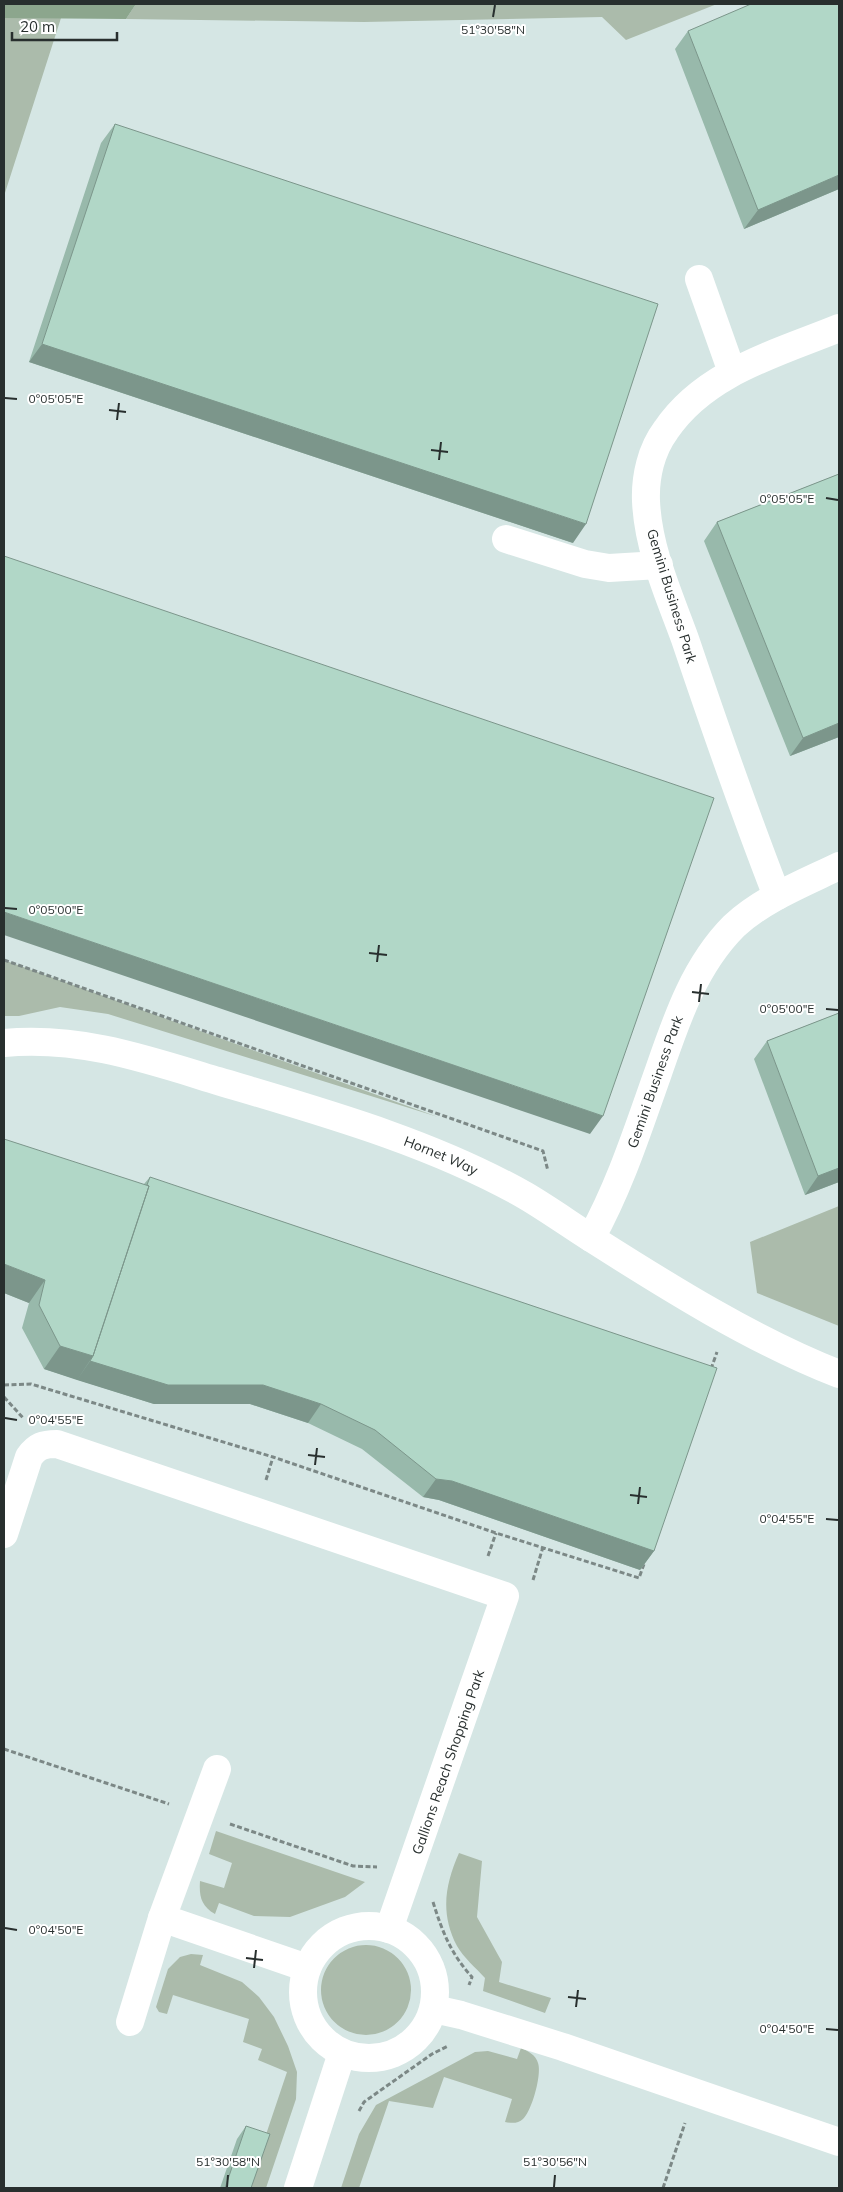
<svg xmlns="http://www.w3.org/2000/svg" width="843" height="2192" font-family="Mulish,sans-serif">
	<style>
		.green { fill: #abbbab }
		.forest { fill: #8ca68d }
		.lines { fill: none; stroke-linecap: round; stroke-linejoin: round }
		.path { stroke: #7c8886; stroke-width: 3; stroke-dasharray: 5 2.5; stroke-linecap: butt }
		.minor { stroke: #fff; stroke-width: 28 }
		.wall { fill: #98b9ab }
		.shaded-wall { fill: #7c968b }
		.building { fill: #b1d7c7; stroke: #7c968b }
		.ticks { fill: none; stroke: #282f2e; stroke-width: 2 }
		.labels { text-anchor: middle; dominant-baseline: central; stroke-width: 4; stroke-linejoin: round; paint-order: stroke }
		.street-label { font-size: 14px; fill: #282f2e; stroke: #fff }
		.ticks-label { font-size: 12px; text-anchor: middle; fill: #282f2e; stroke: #fff; stroke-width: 4; stroke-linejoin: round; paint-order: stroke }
	</style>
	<rect width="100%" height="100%" fill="#d5e6e4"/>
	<path class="green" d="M136 4H717L626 40 602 17 364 22 126 19Z
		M4 18H61L4 196Z
		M4 960 438 1117 108 1014 60 1007 19 1016H4Z
		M839 1206V1326L757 1293 750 1242Z
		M216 1831 365 1882 345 1897 290 1917 254 1916 219 1903 215 1914C201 1906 199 1896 200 1881L224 1888 232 1863 209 1854Z
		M459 1853 482 1861 477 1917 502 1962 499 1982 551 1998 545 2013 483 1991 485 1978C476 1968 463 1957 457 1946 440 1913 445 1885 459 1853Z
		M321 1990a45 45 0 1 1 90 0a45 45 0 1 1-90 0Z
		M191 1954 203 1955 200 1965 242 1982 259 1997 274 2017 288 2046 297 2072 296 2099 266 2188H248L287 2072 258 2060 262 2049 243 2042 249 2019 173 1995 167 2014 159 2012 156 2007 168 1969 180 1957Z
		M521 2048C528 2051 536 2055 538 2063 542 2074 532 2111 523 2119 518 2124 511 2123 505 2122L512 2099 444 2077 433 2108 389 2101 359 2188H341L359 2134 376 2105 475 2052 488 2051 517 2059Z"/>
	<path class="forest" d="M4 4H136L126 19 4 18Z"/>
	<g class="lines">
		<path class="path" d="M4 960 543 1151 548 1171
			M711 1369 717 1352
			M4 1385 31 1384 273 1457 496 1533 639 1578 644 1564
			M4 1397 24 1419
			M266 1480 273 1457
			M488 1556 496 1533
			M533 1580 543 1547
			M4 1749 169 1804
			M230 1824 353 1866 377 1867
			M433 1902C442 1931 451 1954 472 1977L469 1985
			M359 2111 364 2102 432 2054 448 2046
			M663 2188 685 2123"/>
		<g class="minor">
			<path d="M699 279 732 372"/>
			<path d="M506 539 585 564 609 568 659 565"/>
			<path d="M777 896C744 811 714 725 685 639 669 595 648 549 646 501 645 477 651 450 666 430 705 372 778 353 839 328"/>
			<path id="s1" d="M4 1043C80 1036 146 1059 218 1081 322 1112 431 1142 526 1196 548 1209 569 1224 591 1238 668 1287 754 1341 839 1374"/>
			<path id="s2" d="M591 1238C620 1186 638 1129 658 1073 676 1021 694 966 734 926 763 899 804 883 839 866"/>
			<path d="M4 1534 29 1457C37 1446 43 1444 57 1444L505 1596 389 1929"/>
			<path d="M162 1918 307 1968"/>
			<circle cx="369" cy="1992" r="66"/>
			<path d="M434 2009 461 2015 563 2047 839 2142"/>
			<path d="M130 2022 162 1918 217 1769"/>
			<path d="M298 2188 342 2053"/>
		</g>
	</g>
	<path class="wall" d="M688 31 839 189 744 229 675 49Z
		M115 124 573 543 29 362 101 143Z
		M839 474V737L790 756 704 541 717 522Z
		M839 1013V1182L805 1195 754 1059 767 1041Z
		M150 1177 654 1551 640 1570 439 1500 423 1497 362 1449 308 1423 250 1404H154L44 1369 22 1328 29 1303 4 1293 144 1184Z
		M246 2126 251 2188H220L237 2139Z"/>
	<path class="shaded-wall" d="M839 175V189L744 229 758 210Z
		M42 344 586 524 573 543 29 362Z
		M839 723V737L790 756 803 738Z
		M4 912 603 1116 590 1134 4 935Z
		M839 1168V1182L805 1195 818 1176Z
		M4 1264 45 1280 29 1303 4 1293Z
		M60 1346 93 1356 77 1380 44 1369Z
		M90 1361 263 1385 321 1404 308 1423 250 1404H154L77 1380Z
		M436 1479 452 1481 654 1551 640 1570 439 1500 423 1497Z"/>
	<path class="building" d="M751 4H839V175L758 210 688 31Z
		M115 124 658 304 586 524 42 344Z
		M839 474V723L803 738 717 522Z
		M4 556 714 798 603 1116 4 912Z
		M839 1013V1168L818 1176 767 1041Z
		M4 1139 149 1186 93 1356 60 1346 39 1305 45 1280 4 1264Z
		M150 1177 717 1368 654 1551 452 1481 436 1479 375 1430 321 1404 263 1385H168L90 1361 93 1356 149 1186 147 1185Z
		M246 2126 270 2134 251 2188H225Z"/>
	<path class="ticks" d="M493 17 495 5M5 398 17 399M109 410 126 412M117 420 119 403M431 450 448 452M439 460 441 442M826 498 838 500M5 908 17 909M369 953 387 955M377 962 379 945M692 992 709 994M699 1002 701 984M826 1009 838 1010M5 1418 17 1420M308 1455 325 1457M315 1465 317 1448M630 1495 647 1497M638 1504 640 1487M826 1519 838 1520M5 1928 17 1930M246 1958 263 1960M254 1968 256 1950M568 1997 586 1999M576 2007 578 1990M826 2029 838 2030M227 2187 228 2175M554 2187 555 2175"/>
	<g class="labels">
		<g class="street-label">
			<text transform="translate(672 596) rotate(73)">Gemini Business Park</text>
			<text stroke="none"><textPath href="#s2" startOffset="169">Gemini Business Park</textPath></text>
			<text stroke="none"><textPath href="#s1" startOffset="454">Hornet Way</textPath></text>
			<text transform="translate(448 1762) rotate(-71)">Gallions Reach Shopping Park</text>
		</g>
	</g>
	<g class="ticks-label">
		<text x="493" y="34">51°30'58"N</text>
		<text x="56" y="403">0°05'05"E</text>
		<text x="787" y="503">0°05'05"E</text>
		<text x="56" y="914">0°05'00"E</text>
		<text x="787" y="1013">0°05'00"E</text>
		<text x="56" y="1424">0°04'55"E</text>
		<text x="787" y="1523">0°04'55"E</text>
		<text x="56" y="1934">0°04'50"E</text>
		<text x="787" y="2033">0°04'50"E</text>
		<text x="228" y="2166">51°30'58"N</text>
		<text x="555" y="2166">51°30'56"N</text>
	</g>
	<rect width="843" height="2192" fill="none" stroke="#282f2e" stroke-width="10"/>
	<path d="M12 32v8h105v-8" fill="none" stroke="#282f2e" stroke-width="2.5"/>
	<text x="20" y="32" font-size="15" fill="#282f2e" stroke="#ffffff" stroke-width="4" paint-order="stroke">20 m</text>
</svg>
